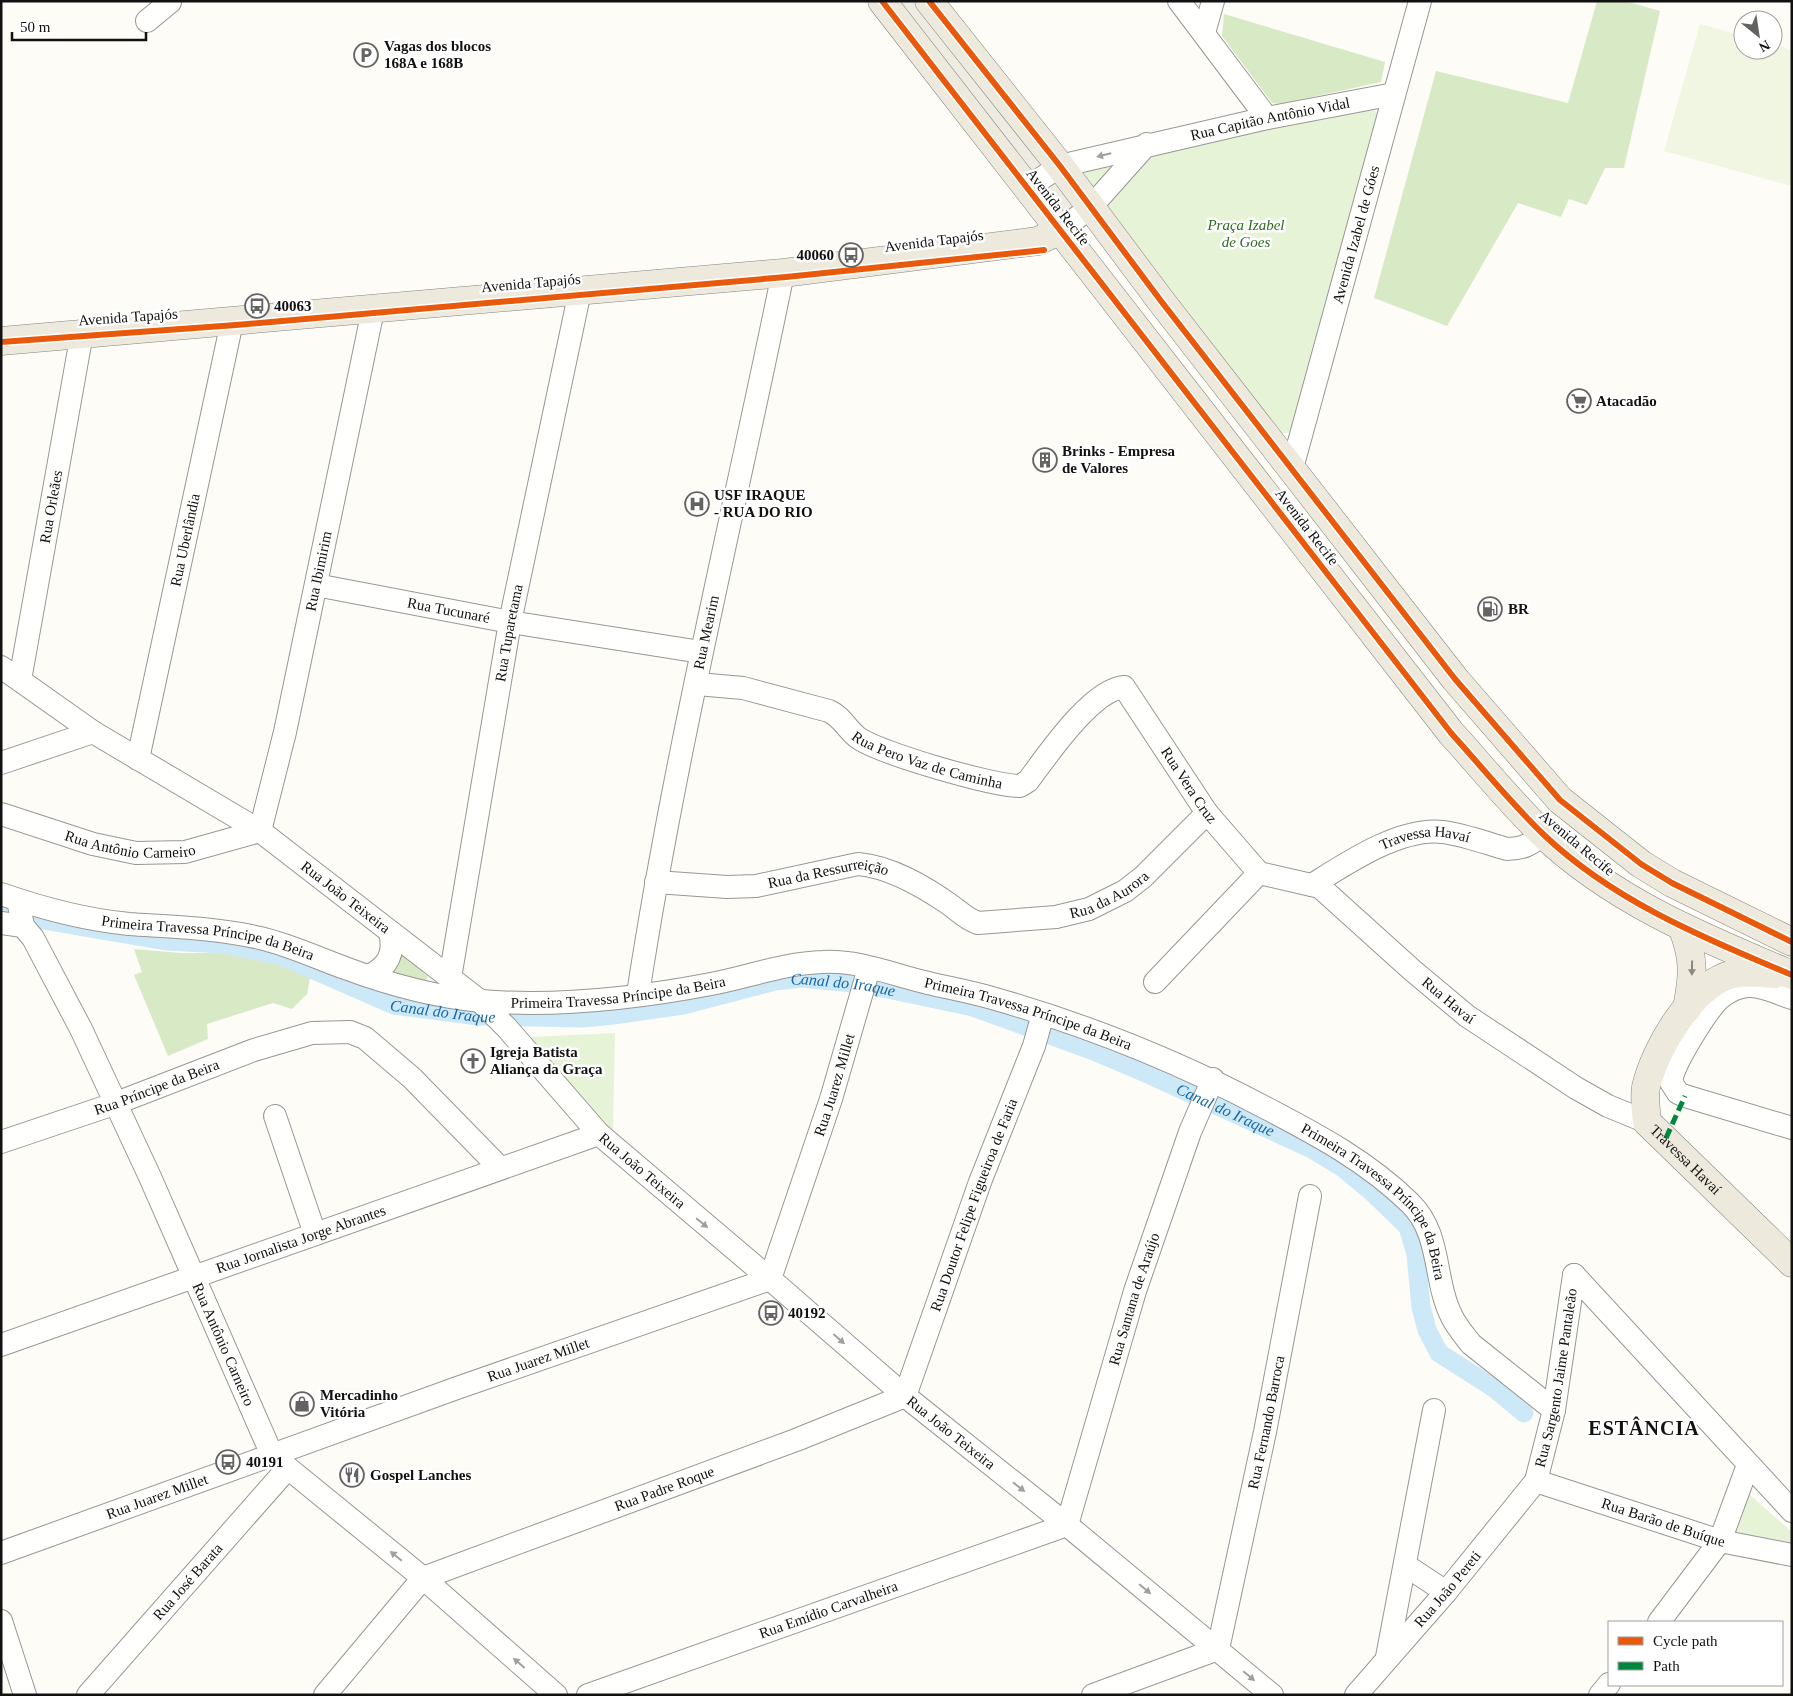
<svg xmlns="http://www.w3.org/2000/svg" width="1793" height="1696" font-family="'Times New Roman',serif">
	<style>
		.green { fill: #e7f3d7 }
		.forest { fill: #d8eac5 }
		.pitch { fill: #f0f6e1 }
		.plaza { fill: #edebe2 }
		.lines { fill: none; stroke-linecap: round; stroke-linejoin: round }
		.canal { stroke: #cde8f7; stroke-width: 19 }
		.minor-casing { stroke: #979795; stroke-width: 24 }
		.major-casing { stroke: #858482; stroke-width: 29 }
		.minor { stroke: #fffffe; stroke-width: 22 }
		.major { stroke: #ede9dc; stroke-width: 28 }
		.quiet { stroke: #00873e; stroke-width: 5; stroke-dasharray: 10 5; stroke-linecap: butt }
		.cycleway-casing { stroke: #fff; stroke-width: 9 }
		.cycleway { stroke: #e8590c; stroke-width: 6 }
		.oneway { fill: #a0a09f }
		.oneway2 { fill: #8a8881 }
		.labels { text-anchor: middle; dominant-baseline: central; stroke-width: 5; stroke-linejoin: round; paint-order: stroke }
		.poi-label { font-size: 15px; font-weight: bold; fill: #111; stroke: #fff; text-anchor: start }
		.street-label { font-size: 15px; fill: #111; stroke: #fff }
		.park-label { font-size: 15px; font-style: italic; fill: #2f6b1f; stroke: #fff }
		.water-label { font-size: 16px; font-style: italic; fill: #1768a6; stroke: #fff }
		.district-label { font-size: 20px; font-weight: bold; letter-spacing: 1px; fill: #111; stroke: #fff }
	</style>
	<rect width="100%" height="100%" fill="#fdfcf7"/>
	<path class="green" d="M1373 109 1379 114 1292 430 1287 433H1278L1083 178C1086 166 1100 164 1111 159Z
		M615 1033 613 1131 593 1114 530 1037Z
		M1749 1494 1792 1532V1552L1734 1537Z"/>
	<path class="forest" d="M1597 1H1625L1660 11 1624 168H1605L1587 205 1569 199 1561 217 1518 203 1447 326 1374 298 1436 71 1568 103Z
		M1224 14 1385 62 1381 82 1280 104 1272 103 1222 36Z
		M134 949 181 953H234L279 962 310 978 307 994 292 1009 273 1003 207 1024 208 1039 168 1056 134 975 142 972Z
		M401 951 428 977 423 985 388 972Z"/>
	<path class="pitch" d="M1700 24 1743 36V50H1773V44L1792 50V186L1664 151Z"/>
	<path class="plaza" d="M888 1H922L1082 205 1060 222Z"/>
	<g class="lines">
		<path class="canal" id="s1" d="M8 914 166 941 223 944 282 956 394 1005 478 1016 583 1018 613 1015 683 1005 775 981 801 978 864 984 973 1007 1094 1051 1148 1074 1310 1148 1343 1168 1372 1192 1408 1227 1416 1254 1421 1307 1427 1330 1439 1353 1494 1388 1524 1413"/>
		<g class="minor-casing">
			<g id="minor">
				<path d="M1179 1 1267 118"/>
				<path d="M147 21 170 2"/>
				<path d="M1204 33 1213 1"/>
				<path id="s2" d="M1027 188 1060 166 1267 118 1394 94"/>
				<path d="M1060 230 1090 208 1147 144"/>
				<path id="s3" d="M1292 468 1420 1"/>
				<path id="s4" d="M316 585 510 622 701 652"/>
				<path id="s5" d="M1 667 93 732 260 831 480 1001 507 1028 599 1134 770 1279 905 1396 1067 1525 1272 1695"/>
				<path id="s6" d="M20 680 82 333"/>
				<path id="s7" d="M697 684 743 688 829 711C842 717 846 728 857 737 878 753 993 786 1020 786L1028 781C1047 756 1091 690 1124 687L1207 813 1259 873"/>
				<path id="s8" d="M138 759 232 322"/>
				<path d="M1 763 93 732"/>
				<path id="s9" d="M1 814 93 844 136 853 185 852 260 831 285 732 373 310"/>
				<path id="s10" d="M1259 873 1320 887 1412 970 1467 1016 1576 1088 1608 1106 1647 1122"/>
				<path id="s11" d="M656 882 727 887 756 886 858 864C891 867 923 886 949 904 959 911 966 919 978 923L1056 917 1089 909 1125 891 1143 877 1207 813"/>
				<path id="s12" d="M1312 885C1347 863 1400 827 1443 832 1465 835 1486 843 1507 849 1523 849 1531 844 1543 835"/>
				<path id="s13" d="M1 894C41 908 87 920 129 924 173 927 217 928 260 938 290 945 317 958 345 968 388 984 436 997 481 1001 554 1007 638 998 711 984 748 977 784 963 823 962 858 960 894 975 928 983 949 988 971 992 992 998 1087 1025 1179 1062 1266 1108 1318 1135 1368 1162 1410 1203 1442 1234 1433 1280 1452 1317 1457 1327 1464 1335 1471 1344L1554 1410"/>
				<path id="s14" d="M18 900 23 926 33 938 81 1029 150 1177 272 1455 423 1578 556 1695"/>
				<path d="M1 923 23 926"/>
				<path d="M369 976C389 966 395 953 390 932"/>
				<path id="s15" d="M450 978 510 622 580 291"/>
				<path d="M1155 982 1259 873"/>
				<path id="s16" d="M638 994C675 752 734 513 783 273"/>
				<path d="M1792 998C1779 994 1764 986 1751 986 1740 985 1727 992 1719 999 1706 1012 1673 1064 1671 1082L1678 1093 1685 1096 1792 1128"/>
				<path d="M275 1116 315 1234"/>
				<path id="s17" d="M1 1142 114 1104 254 1050 312 1033 350 1032 365 1038 412 1078 500 1168"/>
				<path d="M1574 1275 1792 1511"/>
				<path id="s18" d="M1 1345 599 1134"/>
				<path id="s19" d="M1536 1481 1720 1541 1792 1555"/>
				<path id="s20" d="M1 1553 457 1388 770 1279 831 1099 869 968"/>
				<path d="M1405 1565 1446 1592"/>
				<path d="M1 1621 25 1695"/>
				<path d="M1659 1622 1720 1541 1748 1465"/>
				<path d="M1387 1657 1434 1410"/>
				<path id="s21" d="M88 1695 287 1469"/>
				<path id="s22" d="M325 1695 423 1578 796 1440 905 1396 980 1182 1034 1046 1043 1014"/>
				<path id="s23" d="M588 1695 1067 1525 1135 1291 1190 1132 1213 1079"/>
				<path id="s24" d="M1093 1695 1218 1649 1265 1432 1310 1196"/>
				<path id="s25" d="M1356 1695 1446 1592 1536 1481 1554 1410 1574 1275"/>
				<path d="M1600 1695 1609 1684"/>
			</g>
		</g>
		<g class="major-casing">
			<g id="major">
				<path d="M882 1 1451 733C1481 766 1510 802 1543 834 1613 901 1704 938 1792 975"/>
				<path d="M929 1 1060 166 1161 301 1455 679 1560 800 1641 864 1672 883 1792 942"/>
				<path d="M1 341 783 273 1038 241 1060 230"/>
				<path d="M1682 927C1695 959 1693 976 1687 1009"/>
				<path id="s26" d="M1775 974C1761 973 1747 971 1733 974 1692 984 1655 1049 1646 1087 1644 1098 1646 1110 1647 1122L1792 1263"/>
			</g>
		</g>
		<use href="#minor" class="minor"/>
		<use href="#major" class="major"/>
		<path class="quiet" d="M1666 1138 1685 1096"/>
		<g class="cycleway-casing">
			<path id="cycleway" d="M882 1 1451 733C1481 766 1510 802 1543 834 1613 901 1704 938 1792 975
				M929 1 1060 166 1161 301 1455 679 1560 800 1641 864 1672 883 1792 942
				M1 342 236 325 786 277 1044 250"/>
		</g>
		<use href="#cycleway" class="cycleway"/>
	</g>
	<defs><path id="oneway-solid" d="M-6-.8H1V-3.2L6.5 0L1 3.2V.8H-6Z" transform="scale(1.25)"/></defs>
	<g class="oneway">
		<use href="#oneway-solid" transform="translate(1104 155) rotate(166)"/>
		<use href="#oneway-solid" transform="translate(702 1223) rotate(39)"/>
		<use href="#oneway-solid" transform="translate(839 1339) rotate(41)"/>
		<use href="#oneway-solid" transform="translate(1019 1487) rotate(38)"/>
		<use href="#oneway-solid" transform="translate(396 1556) rotate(-141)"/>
		<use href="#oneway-solid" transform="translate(1145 1589) rotate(40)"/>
		<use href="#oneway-solid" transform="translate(519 1663) rotate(-139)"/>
		<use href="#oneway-solid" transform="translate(1249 1676) rotate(40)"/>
	</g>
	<use class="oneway2" href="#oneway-solid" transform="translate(1692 968) rotate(91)"/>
	<defs>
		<g id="parking-ring" transform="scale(1.25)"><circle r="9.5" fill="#fff" stroke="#646362" stroke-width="1.5"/><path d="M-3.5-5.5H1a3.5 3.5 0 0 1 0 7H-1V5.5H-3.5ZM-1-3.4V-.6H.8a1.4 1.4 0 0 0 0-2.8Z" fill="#646362"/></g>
		<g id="bus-ring" transform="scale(1.25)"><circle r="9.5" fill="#fff" stroke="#646362" stroke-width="1.5"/><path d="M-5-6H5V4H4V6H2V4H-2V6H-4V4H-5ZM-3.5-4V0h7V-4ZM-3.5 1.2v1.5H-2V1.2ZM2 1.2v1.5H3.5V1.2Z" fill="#646362"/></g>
		<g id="supermarket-ring" transform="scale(1.25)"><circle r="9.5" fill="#fff" stroke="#646362" stroke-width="1.5"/><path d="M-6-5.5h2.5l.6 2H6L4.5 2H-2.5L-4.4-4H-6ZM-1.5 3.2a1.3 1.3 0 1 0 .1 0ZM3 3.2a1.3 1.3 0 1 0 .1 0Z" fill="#646362"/></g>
		<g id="building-ring" transform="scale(1.25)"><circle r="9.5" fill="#fff" stroke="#646362" stroke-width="1.5"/><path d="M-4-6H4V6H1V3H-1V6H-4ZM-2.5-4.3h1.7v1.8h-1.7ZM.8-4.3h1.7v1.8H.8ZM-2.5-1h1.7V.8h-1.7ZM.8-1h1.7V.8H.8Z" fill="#646362"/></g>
		<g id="hospital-ring" transform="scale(1.25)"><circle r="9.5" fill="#fff" stroke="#646362" stroke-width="1.5"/><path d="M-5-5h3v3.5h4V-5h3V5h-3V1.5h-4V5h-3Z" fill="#646362"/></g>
		<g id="fuel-ring" transform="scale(1.25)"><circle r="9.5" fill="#fff" stroke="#646362" stroke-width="1.5"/><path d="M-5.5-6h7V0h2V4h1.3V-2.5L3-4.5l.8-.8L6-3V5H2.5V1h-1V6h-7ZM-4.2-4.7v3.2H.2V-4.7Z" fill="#646362"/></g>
		<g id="church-ring" transform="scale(1.25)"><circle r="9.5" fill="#fff" stroke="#646362" stroke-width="1.5"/><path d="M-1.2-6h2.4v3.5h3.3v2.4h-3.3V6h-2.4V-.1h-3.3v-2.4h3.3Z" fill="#646362"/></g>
		<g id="shop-ring" transform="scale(1.25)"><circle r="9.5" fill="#fff" stroke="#646362" stroke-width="1.5"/><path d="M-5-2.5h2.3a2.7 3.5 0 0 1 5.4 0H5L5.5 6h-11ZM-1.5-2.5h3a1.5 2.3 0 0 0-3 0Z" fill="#646362"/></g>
		<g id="restaurant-ring" transform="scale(1.25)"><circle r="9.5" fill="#fff" stroke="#646362" stroke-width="1.5"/><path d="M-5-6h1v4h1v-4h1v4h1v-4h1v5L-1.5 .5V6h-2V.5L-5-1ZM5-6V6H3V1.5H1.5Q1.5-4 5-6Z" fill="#646362"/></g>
	</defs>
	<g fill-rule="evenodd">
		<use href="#parking-ring" x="366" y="55"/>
		<use href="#bus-ring" x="851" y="255"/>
		<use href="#bus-ring" x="257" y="306"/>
		<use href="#supermarket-ring" x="1579" y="401"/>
		<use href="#building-ring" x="1045" y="460"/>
		<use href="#hospital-ring" x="697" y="504"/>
		<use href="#fuel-ring" x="1490" y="609"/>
		<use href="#church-ring" x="473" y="1061"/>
		<use href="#bus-ring" x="771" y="1313"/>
		<use href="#shop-ring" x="302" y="1404"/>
		<use href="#bus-ring" x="228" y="1462"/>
		<use href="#restaurant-ring" x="352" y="1475"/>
	</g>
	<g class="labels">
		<g class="poi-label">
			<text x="384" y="46">Vagas dos blocos<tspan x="384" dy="17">168A e 168B</tspan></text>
			<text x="834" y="255" text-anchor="end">40060</text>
			<text x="274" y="306">40063</text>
			<text x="1596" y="401">Atacadão</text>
			<text x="1062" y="451">Brinks - Empresa<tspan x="1062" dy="17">de Valores</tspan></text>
			<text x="714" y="495">USF IRAQUE<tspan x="714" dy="17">- RUA DO RIO</tspan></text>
			<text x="1508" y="609">BR</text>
			<text x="490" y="1052">Igreja Batista<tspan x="490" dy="17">Aliança da Graça</tspan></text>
			<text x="788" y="1313">40192</text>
			<text x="320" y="1395">Mercadinho<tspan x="320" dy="17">Vitória</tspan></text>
			<text x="246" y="1462">40191</text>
			<text x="370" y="1475">Gospel Lanches</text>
		</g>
		<g class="street-label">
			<text stroke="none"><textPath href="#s2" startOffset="255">Rua Capitão Antônio Vidal</textPath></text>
			<text transform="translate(1058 207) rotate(52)">Avenida Recife</text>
			<text stroke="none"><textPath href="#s3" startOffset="242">Avenida Izabel de Góes</textPath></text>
			<text transform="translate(934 241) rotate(-7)">Avenida Tapajós</text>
			<text transform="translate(531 283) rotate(-5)">Avenida Tapajós</text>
			<text transform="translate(128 317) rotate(-4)">Avenida Tapajós</text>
			<text stroke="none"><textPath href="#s6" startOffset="176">Rua Orleães</textPath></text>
			<text transform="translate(1307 527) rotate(52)">Avenida Recife</text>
			<text stroke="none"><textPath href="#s8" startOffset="224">Rua Uberlândia</textPath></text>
			<text stroke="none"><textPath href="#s9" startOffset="534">Rua Ibimirim</textPath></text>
			<text stroke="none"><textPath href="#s4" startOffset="135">Rua Tucunaré</textPath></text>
			<text stroke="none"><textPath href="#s15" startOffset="350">Rua Tuparetama</textPath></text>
			<text stroke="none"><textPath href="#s16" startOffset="368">Rua Mearim</textPath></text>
			<text stroke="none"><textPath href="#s7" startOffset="248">Rua Pero Vaz de Caminha</textPath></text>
			<text stroke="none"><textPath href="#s7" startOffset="609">Rua Vera Cruz</textPath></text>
			<text stroke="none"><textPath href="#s9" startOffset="134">Rua Antônio Carneiro</textPath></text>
			<text transform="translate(1577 843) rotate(40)">Avenida Recife</text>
			<text stroke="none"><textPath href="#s12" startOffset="125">Travessa Havaí</textPath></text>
			<text stroke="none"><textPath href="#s11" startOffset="174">Rua da Ressurreição</textPath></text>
			<text stroke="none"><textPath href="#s11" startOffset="476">Rua da Aurora</textPath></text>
			<text stroke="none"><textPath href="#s5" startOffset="415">Rua João Teixeira</textPath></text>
			<text stroke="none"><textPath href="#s13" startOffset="212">Primeira Travessa Príncipe da Beira</textPath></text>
			<text stroke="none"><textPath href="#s13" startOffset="632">Primeira Travessa Príncipe da Beira</textPath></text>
			<text stroke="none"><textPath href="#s10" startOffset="234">Rua Havaí</textPath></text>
			<text stroke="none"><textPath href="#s13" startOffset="1052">Primeira Travessa Príncipe da Beira</textPath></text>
			<text stroke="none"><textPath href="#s20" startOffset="1021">Rua Juarez Millet</textPath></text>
			<text stroke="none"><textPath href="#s17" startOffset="165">Rua Príncipe da Beira</textPath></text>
			<text stroke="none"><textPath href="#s26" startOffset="279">Travessa Havaí</textPath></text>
			<text stroke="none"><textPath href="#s5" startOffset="820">Rua João Teixeira</textPath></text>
			<text stroke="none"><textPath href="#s13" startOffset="1458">Primeira Travessa Príncipe da Beira</textPath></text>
			<text stroke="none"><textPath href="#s22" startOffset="871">Rua Doutor Felipe Figueiroa de Faria</textPath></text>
			<text stroke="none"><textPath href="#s18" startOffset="318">Rua Jornalista Jorge Abrantes</textPath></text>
			<text stroke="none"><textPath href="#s23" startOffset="744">Rua Santana de Araújo</textPath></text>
			<text stroke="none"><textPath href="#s14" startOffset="491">Rua Antônio Carneiro</textPath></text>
			<text stroke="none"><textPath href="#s20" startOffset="571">Rua Juarez Millet</textPath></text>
			<text stroke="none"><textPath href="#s25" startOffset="385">Rua Sargento Jaime Pantaleão</textPath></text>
			<text stroke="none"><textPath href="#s24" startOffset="365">Rua Fernando Barroca</textPath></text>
			<text stroke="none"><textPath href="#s5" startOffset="1225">Rua João Teixeira</textPath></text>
			<text stroke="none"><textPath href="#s22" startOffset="410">Rua Padre Roque</textPath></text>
			<text stroke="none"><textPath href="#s20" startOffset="166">Rua Juarez Millet</textPath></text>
			<text stroke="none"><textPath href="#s19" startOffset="134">Rua Barão de Buíque</textPath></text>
			<text stroke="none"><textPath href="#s21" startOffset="151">Rua José Barata</textPath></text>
			<text stroke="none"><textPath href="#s25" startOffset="140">Rua João Pereti</textPath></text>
			<text stroke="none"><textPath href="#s23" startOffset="255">Rua Emídio Carvalheira</textPath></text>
		</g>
		<g class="park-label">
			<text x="1246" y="225">Praça Izabel<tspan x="1246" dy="17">de Goes</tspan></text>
		</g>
		<g class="water-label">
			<text stroke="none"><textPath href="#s1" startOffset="854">Canal do Iraque</textPath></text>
			<text stroke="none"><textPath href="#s1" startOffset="449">Canal do Iraque</textPath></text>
			<text stroke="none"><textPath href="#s1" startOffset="1259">Canal do Iraque</textPath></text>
		</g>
		<g class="district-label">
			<text x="1644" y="1428">ESTÂNCIA</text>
		</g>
	</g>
	<rect width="1793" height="1696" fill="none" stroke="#111111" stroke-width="5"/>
	<rect x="1608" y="1621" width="175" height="65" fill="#ffffff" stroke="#a0a0a0"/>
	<rect x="1618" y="1637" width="25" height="8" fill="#e8590c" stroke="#a0a0a0"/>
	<text x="1653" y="1646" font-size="15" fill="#111111">Cycle path</text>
	<rect x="1618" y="1662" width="25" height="8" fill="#00873e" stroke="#a0a0a0"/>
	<text x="1653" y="1671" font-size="15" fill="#111111">Path</text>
	<g transform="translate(1758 35) rotate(150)"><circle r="24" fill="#ffffff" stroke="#a0a0a0"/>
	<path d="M0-4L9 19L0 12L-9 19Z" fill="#646362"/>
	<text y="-8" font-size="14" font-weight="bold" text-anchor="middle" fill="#111111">N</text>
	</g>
	<path d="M12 32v8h134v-8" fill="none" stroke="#111111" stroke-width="2.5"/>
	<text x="20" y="32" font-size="15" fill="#111111" stroke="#ffffff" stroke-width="4" paint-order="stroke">50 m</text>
</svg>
